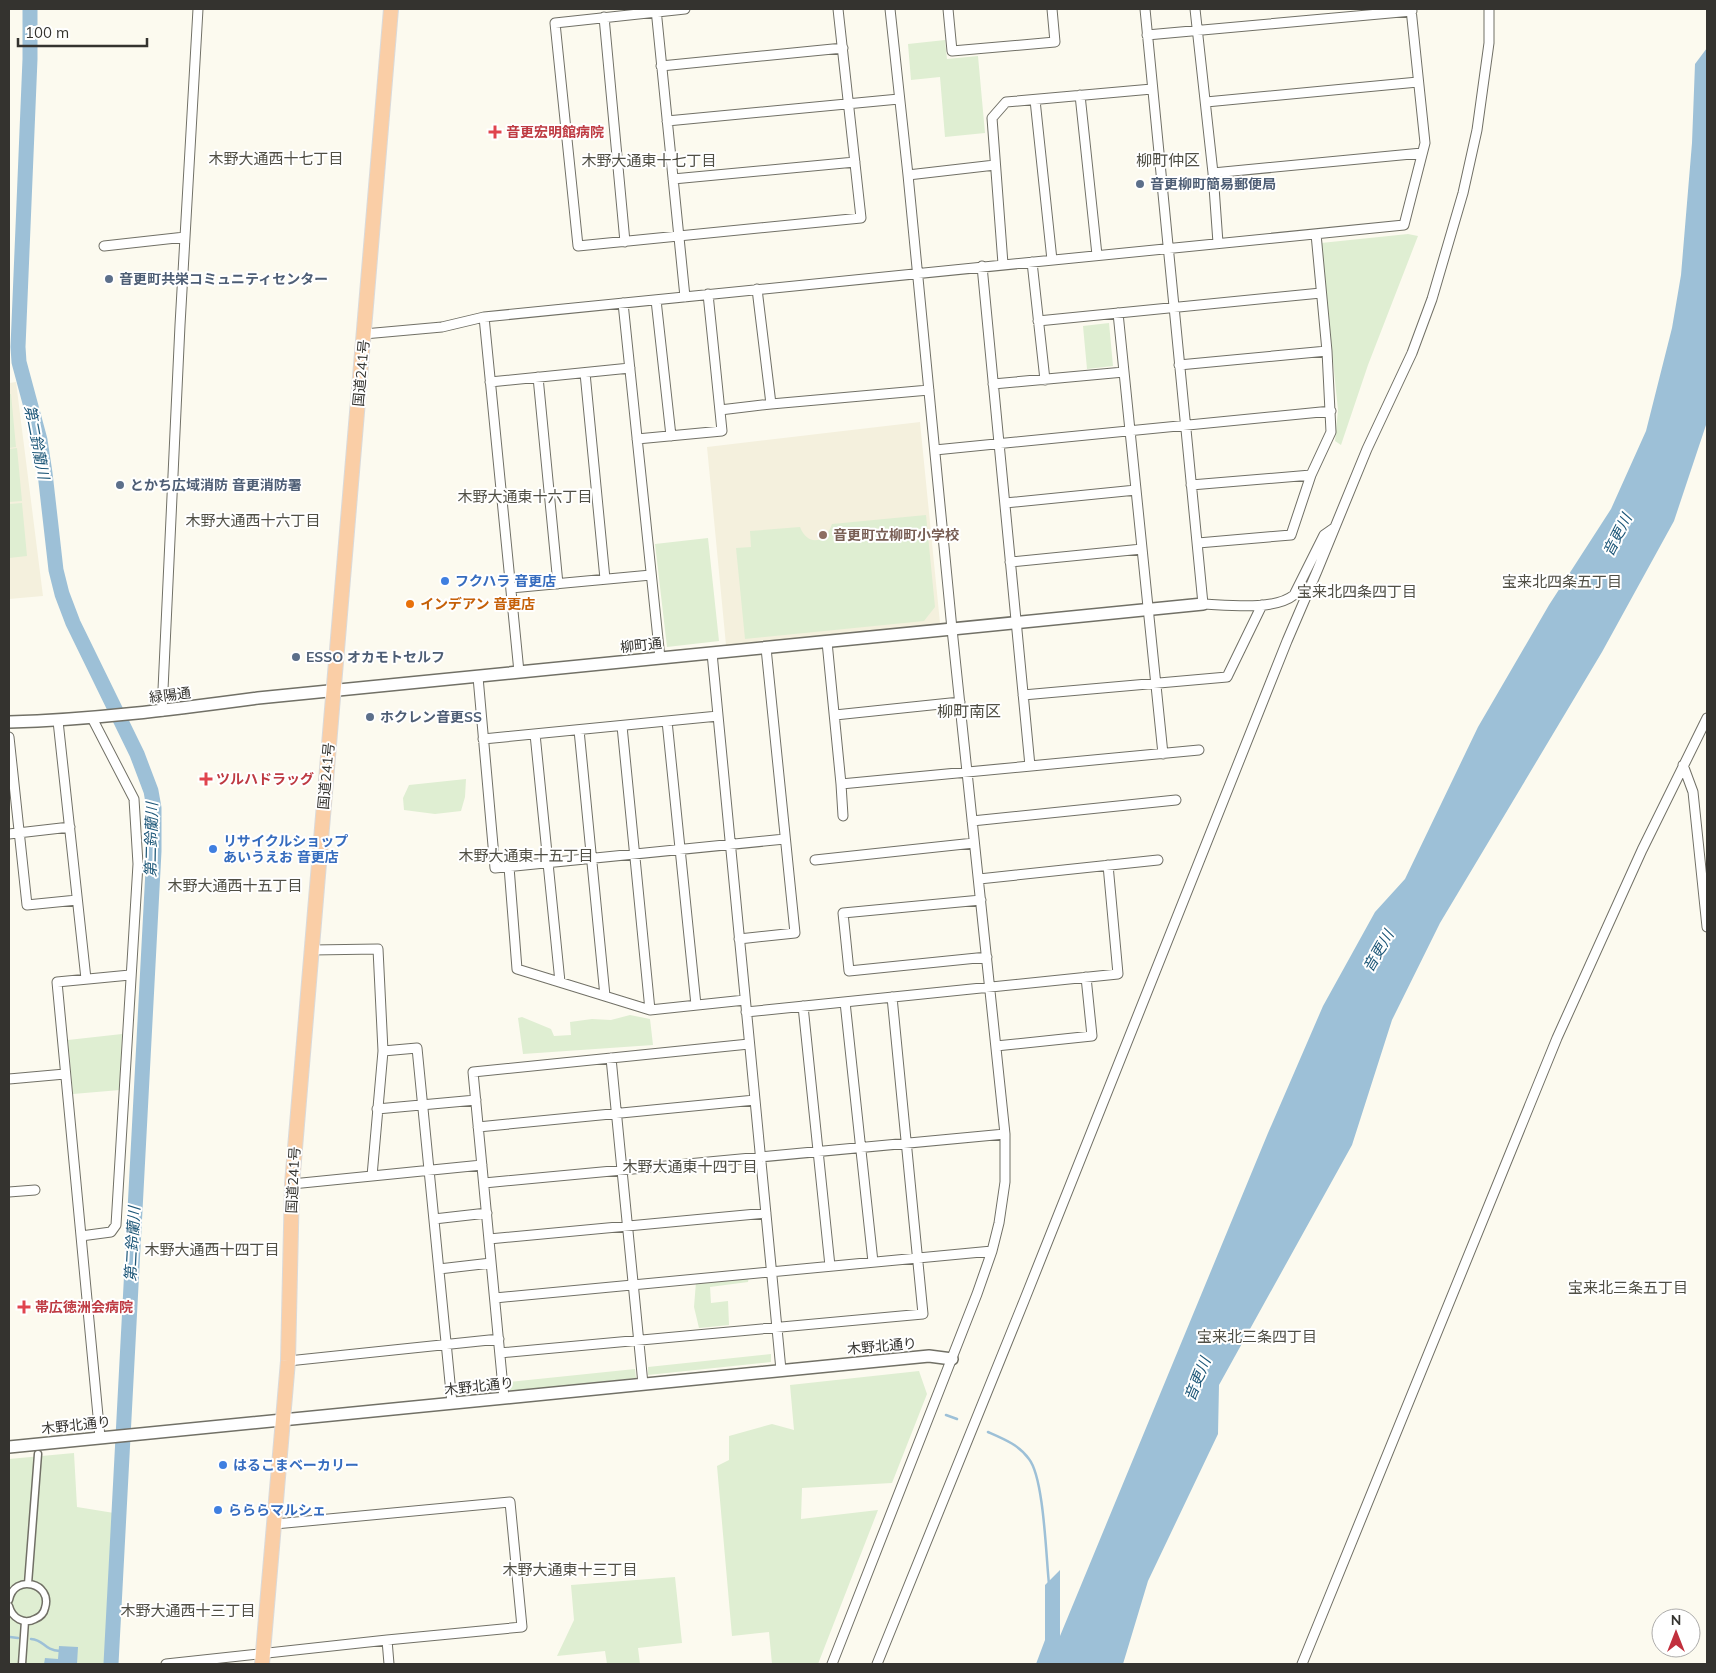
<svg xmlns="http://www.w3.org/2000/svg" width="1716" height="1673" font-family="Mulish,'Noto Sans JP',sans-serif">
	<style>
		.built { fill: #f4f0dd }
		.green { fill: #dfeed2 }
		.water { fill: #9dc0d7 }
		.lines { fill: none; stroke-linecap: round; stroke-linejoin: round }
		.stream { stroke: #9dc0d7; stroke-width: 2.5 }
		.river { stroke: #9dc0d7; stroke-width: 15 }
		.pedestrian-casing { stroke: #717066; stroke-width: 9 }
		.minor-casing { stroke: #717066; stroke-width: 11 }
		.tertiary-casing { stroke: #717066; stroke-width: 14 }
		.trunk-casing { stroke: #dadada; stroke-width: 16 }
		.pedestrian { stroke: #fff; stroke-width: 6 }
		.minor { stroke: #fff; stroke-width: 9 }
		.tertiary { stroke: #fff; stroke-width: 11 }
		.trunk { stroke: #facea6; stroke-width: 14 }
		.health-dot { fill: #e0444e; stroke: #fff; stroke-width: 2 }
		.service-dot { fill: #5c6f8a; stroke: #fff; stroke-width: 2 }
		.education-dot { fill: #8d6e63; stroke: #fff; stroke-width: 2 }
		.shop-dot { fill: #3f7fe0; stroke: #fff; stroke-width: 2 }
		.food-dot { fill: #e8710a; stroke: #fff; stroke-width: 2 }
		.labels { text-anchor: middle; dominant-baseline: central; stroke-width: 4; stroke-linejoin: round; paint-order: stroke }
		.health-label { font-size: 14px; font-weight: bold; fill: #be3a42; stroke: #fff; text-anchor: start }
		.service-label { font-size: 14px; font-weight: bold; fill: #4e5e75; stroke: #fff; text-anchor: start }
		.street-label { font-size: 14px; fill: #34332f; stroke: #fff }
		.education-label { font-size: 14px; font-weight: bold; fill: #785e54; stroke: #fff; text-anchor: start }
		.shop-label { font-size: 14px; font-weight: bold; fill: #366cbe; stroke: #fff; text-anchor: start }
		.food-label { font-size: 14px; font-weight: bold; fill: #c56008; stroke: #fff; text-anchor: start }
		.neighbourhood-label { font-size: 15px; fill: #504f45; stroke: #fff }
		.water-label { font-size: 15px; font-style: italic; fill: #1d5778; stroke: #fff }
		.quarter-label { font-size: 16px; fill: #504f45; stroke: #fff }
	</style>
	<rect width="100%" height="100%" fill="#fcfaef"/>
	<path class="built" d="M16 382 43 596 9 599V383Z
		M920 422 940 623 726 645 707 447Z"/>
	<path class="green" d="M945 40 947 59 978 56 985 133 945 137 940 77 911 80 908 44Z
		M1408 234 1418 236 1368 365 1341 445 1335 441 1338 410 1321 243Z
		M1109 323 1113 366 1087 369 1083 326Z
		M9 394H11L16 447 9 448Z
		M17 448 22 501 9 502V449Z
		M22 503 27 556 9 558V504Z
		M926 515 935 607 924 621 745 639 736 548 751 547 750 531 800 527C808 547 826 543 832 524Z
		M708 538 719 641 667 647 655 544Z
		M466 779 465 797 461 811 435 814 404 810 403 798 409 785Z
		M630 1015 650 1019 653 1045 523 1054 518 1018 522 1017 551 1029 554 1036 571 1035 570 1022 592 1019 611 1020Z
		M122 1034 120 1090 73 1094 68 1040Z
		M749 1276 748 1282 710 1287 711 1303 728 1301 729 1325 699 1328 694 1307 696 1282Z
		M771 1354V1362L648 1375V1367Z
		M635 1369 636 1378 510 1391 509 1382Z
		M919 1371 927 1394 892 1483 802 1488 801 1519 878 1510 818 1664H772L769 1632 732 1636 717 1466 729 1460V1436L772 1424 794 1430 790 1385Z
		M74 1453 77 1507 114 1513 107 1664H9V1459Z
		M675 1577 682 1643 638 1648 640 1664H607L605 1651 557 1656 574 1620 571 1585Z"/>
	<path class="water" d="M1707 48V422L1674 521 1602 652 1440 923 1392 1020 1352 1145 1219 1385 1218 1434 1148 1581 1123 1664H1036L1045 1640V1585L1060 1570V1636L1268 1133 1323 1006 1375 912 1405 879 1478 727 1549 605 1611 509 1646 431 1672 328 1681 275 1692 143 1695 64Z
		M59 1646 78 1647 77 1664H44L45 1658 58 1659Z"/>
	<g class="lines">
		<path class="stream" d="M946 1415 957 1419
			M988 1432C1004 1439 1019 1445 1029 1459 1044 1478 1046 1557 1049 1584
			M10 1637 18 1638
			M31 1639C45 1640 43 1650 60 1651"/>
		<path class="river" d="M30 9V59L18 347 19 362 40 440 45 473 56 570 62 594 73 623 137 754 151 791 154 808V851L111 1664"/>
		<g class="pedestrian-casing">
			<path id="pedestrian" d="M28 1584 38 1454
				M9 1600C14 1573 53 1583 45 1608 44 1613 40 1617 35 1619 24 1625 12 1618 9 1606
				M22 1664 25 1621"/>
		</g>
		<g class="minor-casing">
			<path id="minor" d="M656 9 685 297
				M685 9 555 23 578 246 861 218 838 9
				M948 9 952 51 1055 42 1052 9
				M1145 9 1203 604C1228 605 1274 611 1294 595L1324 535 1334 528
				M1195 9 1213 173 1218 243
				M604 17 625 242
				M1147 35 1412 11
				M661 66 843 48
				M1080 95 1097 255
				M1035 100 1052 260
				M1206 102 1418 82
				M667 121 899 99
				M1213 173 1422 153
				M908 175 995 165
				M673 179 855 162
				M104 246 185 237
				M1032 262 1045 380
				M1003 264 992 118 1006 102 1152 89
				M982 266 1030 766
				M757 289 771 404 929 390
				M656 300 671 436
				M623 303 660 658
				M1118 313 1163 754
				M484 317 519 672
				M1038 321 1321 293
				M364 334 442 327 484 317 1404 225 1425 143 1411 9
				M1179 365 1327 351
				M585 373 605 579
				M538 377 558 584
				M490 382 630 368
				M993 384 1124 372
				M720 410 771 404
				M637 439 722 431 708 294
				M935 450 1331 411
				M1191 485 1311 475
				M1005 503 1136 490
				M1198 543 1291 535 1311 475 1331 432 1327 351 1316 234
				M1010 562 1142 549
				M511 588 651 575
				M827 642 841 784 1199 750
				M712 653 781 1370
				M478 677 495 868 785 839
				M1023 695 1227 677 1262 605
				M162 711 180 325 198 9
				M835 715 960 702
				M58 721 86 979
				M667 721 696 1005
				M622 726 650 1010
				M579 730 605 996
				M535 734 560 982
				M9 737 27 905 77 900
				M483 739 718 716
				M1683 765 1693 792 1707 927
				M841 784 843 816
				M972 821 1176 800
				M9 834 70 827
				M815 860 974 843
				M509 867 517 969 650 1010 745 1000
				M979 879 1158 860
				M981 900 843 913 849 971 987 957
				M739 939 795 933 766 648
				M312 950 378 949 383 1051 372 1176
				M845 1002 873 1262
				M803 1006 830 1266
				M746 1012 1118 974 1108 865
				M996 1046 1092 1036 1086 977
				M383 1051 417 1048 452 1403
				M611 1058 643 1384
				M9 1079 65 1074
				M377 1109 476 1100
				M478 1127 755 1100
				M484 1183 1005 1134
				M292 1184 482 1165
				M9 1192 35 1190
				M434 1219 487 1213
				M81 1236 111 1232 116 1225 138 864 134 799 92 718
				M489 1239 766 1213
				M439 1269 491 1263
				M495 1298 992 1251
				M500 1353 923 1314 892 997
				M288 1361 499 1339
				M504 1398 473 1072 749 1044
				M100 1437 57 982 130 975
				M387 1640 389 1664
				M166 1664 387 1640 522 1627 510 1502 275 1524
				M832 1664 977 1294 992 1251 999 1223 1005 1182V1134L952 629 908 175 890 9
				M877 1664 1024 1301 1287 641 1317 571 1367 449 1412 353 1432 299 1463 193 1477 130 1489 43V9
				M1302 1664 1557 1038 1642 850 1707 718"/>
		</g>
		<g class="tertiary-casing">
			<path id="tertiary" d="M9 722C93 720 175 709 258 698L1203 604
				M9 1447 929 1356 952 1359"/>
		</g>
		<g class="trunk-casing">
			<path id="trunk" d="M262 1664 288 1361 292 1184 391 9"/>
		</g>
		<use href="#pedestrian" class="pedestrian"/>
		<use href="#minor" class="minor"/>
		<use href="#tertiary" class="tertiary"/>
		<use href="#trunk" class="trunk"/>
	</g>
	<g class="health-dot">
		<path d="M492.5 124.5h5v5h5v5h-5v5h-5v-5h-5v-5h5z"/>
		<path d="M203.5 771.5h5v5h5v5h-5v5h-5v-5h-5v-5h5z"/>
		<path d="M21.5 1299.5h5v5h5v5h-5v5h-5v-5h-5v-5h5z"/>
	</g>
	<g class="service-dot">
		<circle cx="1140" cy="184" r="5"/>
		<circle cx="109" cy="279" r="5"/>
		<circle cx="120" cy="485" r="5"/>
		<circle cx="296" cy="657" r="5"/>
		<circle cx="370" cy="717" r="5"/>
	</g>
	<circle class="education-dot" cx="823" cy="535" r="5"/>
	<g class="shop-dot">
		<circle cx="445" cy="581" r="5"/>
		<circle cx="213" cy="849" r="5"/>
		<circle cx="223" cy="1465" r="5"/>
		<circle cx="218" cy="1510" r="5"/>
	</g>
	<circle class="food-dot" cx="410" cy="604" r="5"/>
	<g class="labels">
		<g class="health-label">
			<text x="506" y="132">音更宏明館病院</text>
			<text x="216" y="779">ツルハドラッグ</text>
			<text x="35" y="1307">帯広徳洲会病院</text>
		</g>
		<g class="service-label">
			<text x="1150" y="184">音更柳町簡易郵便局</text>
			<text x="119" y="279">音更町共栄コミュニティセンター</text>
			<text x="130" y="485">とかち広域消防 音更消防署</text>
			<text x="306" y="657">ESSO オカモトセルフ</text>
			<text x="380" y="717">ホクレン音更SS</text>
		</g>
		<g class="street-label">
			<text transform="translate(361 373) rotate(-85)">国道241号</text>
			<text transform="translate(641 645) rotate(-6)">柳町通</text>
			<text transform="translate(170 695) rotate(-7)">緑陽通</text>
			<text transform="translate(326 776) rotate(-85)">国道241号</text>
			<text transform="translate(293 1180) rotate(-87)">国道241号</text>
			<text transform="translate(882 1346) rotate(-5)">木野北通り</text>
			<text transform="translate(479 1386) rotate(-6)">木野北通り</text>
			<text transform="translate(76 1425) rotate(-6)">木野北通り</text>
		</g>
		<g class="education-label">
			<text x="833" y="535">音更町立柳町小学校</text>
		</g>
		<g class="shop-label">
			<text x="455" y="581">フクハラ 音更店</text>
			<text x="223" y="841">リサイクルショップ<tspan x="223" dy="16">あいうえお 音更店</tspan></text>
			<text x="233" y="1465">はるこまベーカリー</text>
			<text x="228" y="1510">らららマルシェ</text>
		</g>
		<g class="food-label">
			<text x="420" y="604">インデアン 音更店</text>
		</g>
		<g class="neighbourhood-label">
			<text x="276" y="158">木野大通西十七丁目</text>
			<text x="649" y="160">木野大通東十七丁目</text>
			<text x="525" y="496">木野大通東十六丁目</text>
			<text x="253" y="520">木野大通西十六丁目</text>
			<text x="1562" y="581">宝来北四条五丁目</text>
			<text x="1357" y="591">宝来北四条四丁目</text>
			<text x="526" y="855">木野大通東十五丁目</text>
			<text x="235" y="885">木野大通西十五丁目</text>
			<text x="690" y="1166">木野大通東十四丁目</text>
			<text x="212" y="1249">木野大通西十四丁目</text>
			<text x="1628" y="1287">宝来北三条五丁目</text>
			<text x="1257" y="1336">宝来北三条四丁目</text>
			<text x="570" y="1569">木野大通東十三丁目</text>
			<text x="188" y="1610">木野大通西十三丁目</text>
		</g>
		<g class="water-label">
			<text transform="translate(37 442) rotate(79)">第二鈴蘭川</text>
			<text transform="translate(1617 535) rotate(-63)">音更川</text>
			<text transform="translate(151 840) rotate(-89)">第二鈴蘭川</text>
			<text transform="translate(1378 951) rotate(-60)">音更川</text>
			<text transform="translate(132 1244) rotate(-87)">第二鈴蘭川</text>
			<text transform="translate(1197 1379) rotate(-68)">音更川</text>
		</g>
		<g class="quarter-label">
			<text x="1168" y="160">柳町仲区</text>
			<text x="969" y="711">柳町南区</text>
		</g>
	</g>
	<rect width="1716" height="1673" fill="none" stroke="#34332f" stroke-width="20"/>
	<g transform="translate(1676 1633)"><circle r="24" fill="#ffffff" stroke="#aeadac"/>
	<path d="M0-4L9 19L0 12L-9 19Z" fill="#c1303d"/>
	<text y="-8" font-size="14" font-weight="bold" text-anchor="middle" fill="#34332f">N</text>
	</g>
	<path d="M18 38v8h129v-8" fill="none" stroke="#34332f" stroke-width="2.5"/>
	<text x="25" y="38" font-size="15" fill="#34332f" stroke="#ffffff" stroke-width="4" paint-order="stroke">100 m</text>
</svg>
